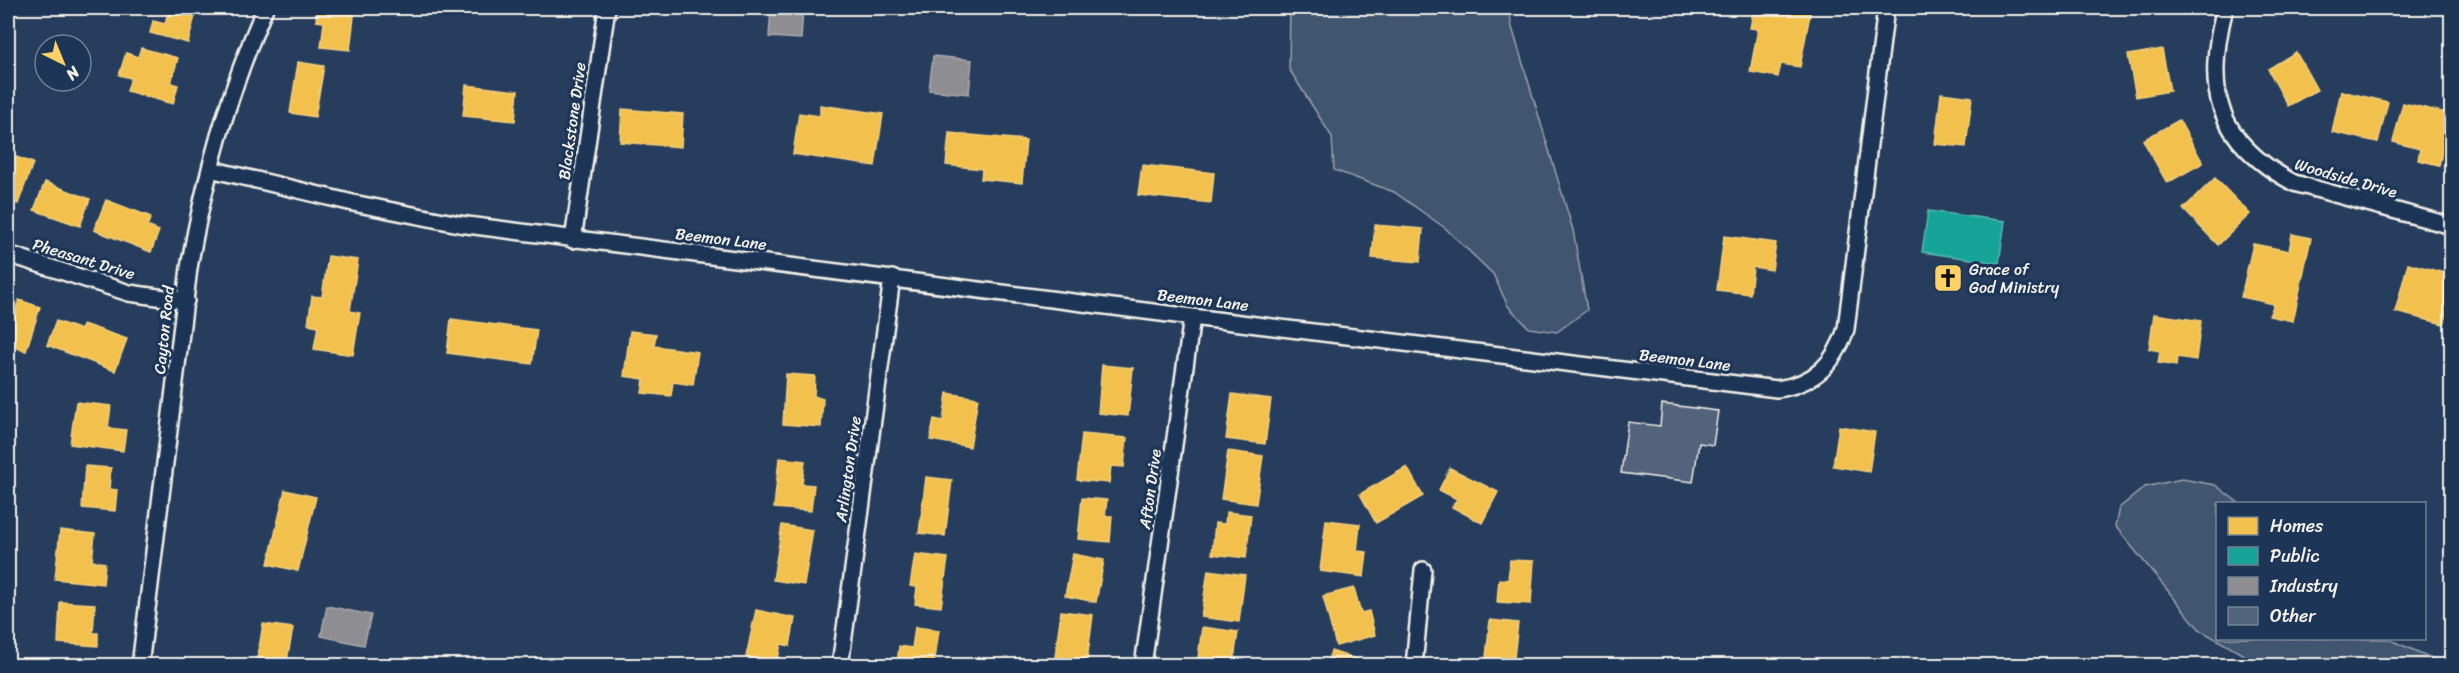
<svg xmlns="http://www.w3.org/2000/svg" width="2459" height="673" font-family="Sriracha,sans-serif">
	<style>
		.green { fill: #40546f; stroke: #9aa2ac; stroke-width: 1.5 }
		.homes { fill: #f2c14e; stroke: #f3cf7c; stroke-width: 1.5 }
		.public { fill: #17a398; stroke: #59bab0; stroke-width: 1.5 }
		.industry { fill: #8d8d92; stroke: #acabac; stroke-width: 1.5 }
		.building { fill: #52647b; stroke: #f4f1e8; stroke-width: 1.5 }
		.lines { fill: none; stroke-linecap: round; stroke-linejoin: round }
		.minor-casing { stroke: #f4f1e8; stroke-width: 20 }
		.minor { stroke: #1d3557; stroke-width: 15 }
		.labels { text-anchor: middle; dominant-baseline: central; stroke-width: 6; stroke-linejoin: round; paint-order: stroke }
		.street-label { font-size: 16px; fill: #f4f1e8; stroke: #1d3557 }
		.poi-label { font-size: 16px; fill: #f4f1e8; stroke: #1d3557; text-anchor: start }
	</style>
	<rect width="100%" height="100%" fill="#263d5d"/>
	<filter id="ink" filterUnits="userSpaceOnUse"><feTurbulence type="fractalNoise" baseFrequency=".0167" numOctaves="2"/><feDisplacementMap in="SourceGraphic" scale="12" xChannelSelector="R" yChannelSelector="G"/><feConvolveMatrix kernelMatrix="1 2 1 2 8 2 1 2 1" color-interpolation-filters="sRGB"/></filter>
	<g filter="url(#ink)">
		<path class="green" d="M1290 8H1510L1511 24 1573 230 1587 310 1557 332 1529 328 1508 306 1493 274 1445 228 1394 192 1334 170 1332 137 1289 69Z
			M2182 479 2215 485 2239 503 2218 504V638L2388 639 2448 665H2261L2200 630 2115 526 2119 508 2145 487Z"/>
		<path class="homes" d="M169 8H197L188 43 150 33 153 21 165 24Z
			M317 8H355L350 50 321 47 324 22 316 21Z
			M1754 8 1811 9 1800 67 1781 64 1778 77 1750 72 1758 29 1750 28Z
			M141 48 178 58 171 83 178 85 173 104 127 91 131 78 119 75 126 53 138 57Z
			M2162 49 2170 91 2136 97 2128 55Z
			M2296 52 2317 90 2288 106 2268 69Z
			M298 62 324 66 315 117 290 113Z
			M466 85 518 91 515 121 463 116Z
			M2341 91 2388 102 2378 142 2332 132Z
			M1941 93 1972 97 1966 147 1935 144Z
			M2403 103 2451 114 2439 165 2418 160 2420 149 2393 142Z
			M820 105 883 114 875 166 793 154 799 113 820 116Z
			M622 109 683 114 681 147 620 142Z
			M2179 120 2203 163 2167 183 2143 140Z
			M949 133 1026 140 1022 183 981 179 982 169 946 165Z
			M8 154 33 163 18 204 8 200Z
			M1142 165 1214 173 1211 203 1138 195Z
			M2215 178 2250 214 2218 245 2183 209Z
			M45 182 90 199 80 226 34 210Z
			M106 200 151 217 147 226 159 231 151 252 94 230Z
			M1375 225 1423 229 1420 262 1372 258Z
			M2292 234 2311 238 2293 321 2269 316 2274 304 2241 297 2253 244 2289 251Z
			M1724 236 1776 243 1772 270 1753 267 1750 294 1717 290Z
			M328 256 358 260 350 311 360 313 353 355 314 349 318 326 308 324 312 296 322 297Z
			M2408 263 2452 275V297L2444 324 2395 312Z
			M19 300 40 307 26 351 8 345V310L15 312Z
			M2154 314 2201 321 2196 360 2177 357 2176 366 2158 363 2160 351 2149 349Z
			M451 319 537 330 532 364 447 353Z
			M56 321 81 330 83 324 127 339 115 371 47 345Z
			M630 331 656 334 654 346 698 352 693 385 673 382 671 396 642 393 644 379 624 376Z
			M1102 365 1133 368 1128 416 1098 413Z
			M786 374 815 376 814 396 823 399 821 427 783 424Z
			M947 393 978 398 970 447 930 440 934 419 943 421Z
			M1232 394 1271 399 1265 444 1226 439Z
			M76 402 111 406 108 428 126 430 123 451 70 444Z
			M1839 426 1875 432 1869 472 1833 466Z
			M1082 434 1127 438 1124 467 1111 466 1109 483 1077 480Z
			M1228 451 1263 456 1256 504 1221 499Z
			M779 458 805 461 802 484 814 485 811 511 774 508Z
			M85 466 111 468 109 489 117 490 115 511 82 508Z
			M1407 467 1423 496 1376 523 1360 494Z
			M1450 468 1498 492 1482 523 1452 507 1457 499 1439 490Z
			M926 477 952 480 945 536 919 533Z
			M285 490 316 497 298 571 268 564Z
			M1082 498 1107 500 1105 516H1112L1110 542 1078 539Z
			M1226 512 1251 515 1246 558 1212 554 1215 523 1225 524Z
			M1326 520 1360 524 1357 551 1367 552 1364 577 1320 571Z
			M782 525 813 530 804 585 773 580Z
			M60 530 95 534 92 561 105 563 103 584 55 579Z
			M915 554 948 558 941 607 915 604 917 587 910 586Z
			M1073 554 1104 560 1096 602 1065 596Z
			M1510 560 1534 561 1531 604 1497 602 1499 579 1508 580Z
			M1208 570 1245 575 1239 622 1201 617Z
			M1354 588 1361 613 1369 611 1375 635 1336 646 1323 596Z
			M60 602 95 604 93 633H98V646L58 643Z
			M756 610 795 618 790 646 781 644 777 663 746 657Z
			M1061 611 1093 615 1087 661 1055 657Z
			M1490 620 1518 623 1513 666H1485Z
			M263 624 293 628 286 666H256Z
			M915 627 939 630 934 666H897L899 646 912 648Z
			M1202 627 1238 632 1233 666H1197Z
			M1331 651 1368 663 1367 666H1326Z
			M38 661 74 666H37Z"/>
		<path class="public" d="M1928 211 2005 221 1999 263 1922 252Z"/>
		<path class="industry" d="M771 8H803L801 39 769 37Z
			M933 56 972 60 969 94 929 90Z
			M327 606 371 615 364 645 321 636Z"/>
		<path class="building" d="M1662 404 1718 411 1713 445 1699 443 1693 482 1621 473 1628 422 1660 426Z"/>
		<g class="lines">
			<g class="minor-casing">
				<path id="minor" d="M2225 8C2204 89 2215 141 2294 183L2452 226
					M210 169 353 203 459 224 1192 317 1777 389C1814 384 1835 364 1846 329L1886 8
					M573 240 607 8
					M8 254 129 293 186 301
					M140 666 189 268C205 175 228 94 265 8
					M840 666 892 278
					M1143 666 1192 317
					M1414 666 1423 570"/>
			</g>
			<use href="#minor" class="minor"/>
		</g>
	</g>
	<defs>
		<g id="church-square" transform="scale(1.5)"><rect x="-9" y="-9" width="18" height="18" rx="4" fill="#ffd166" stroke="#1d3557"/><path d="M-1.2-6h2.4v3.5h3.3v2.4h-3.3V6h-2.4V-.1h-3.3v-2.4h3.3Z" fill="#111"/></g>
	</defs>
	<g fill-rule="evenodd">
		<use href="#church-square" x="1948" y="278"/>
	</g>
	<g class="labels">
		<g class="street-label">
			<text transform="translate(572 121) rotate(-82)">Blackstone Drive</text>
			<text transform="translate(2346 178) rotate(16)">Woodside Drive</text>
			<text transform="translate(721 239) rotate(7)">Beemon Lane</text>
			<text transform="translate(84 259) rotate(17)">Pheasant Drive</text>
			<text transform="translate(1203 300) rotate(7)">Beemon Lane</text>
			<text transform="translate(164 330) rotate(-84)">Cayton Road</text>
			<text transform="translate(1685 360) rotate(7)">Beemon Lane</text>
			<text transform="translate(848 469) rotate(-82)">Arlington Drive</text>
			<text transform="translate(1150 489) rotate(-82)">Afton Drive</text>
		</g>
		<g class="poi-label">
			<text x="1969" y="269">Grace of<tspan x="1969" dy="18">God Ministry</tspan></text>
		</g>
	</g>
	<rect width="2459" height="673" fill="none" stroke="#1d3557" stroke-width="30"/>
	<rect x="15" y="15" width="2429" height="643" fill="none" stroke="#f4f1e8" stroke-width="2" filter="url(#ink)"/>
	<rect x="2216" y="502" width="210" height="138" fill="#1d3557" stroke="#738091" stroke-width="1.5"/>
	<rect x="2228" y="517" width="30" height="18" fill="#f2c14e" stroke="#738091" stroke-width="1.5"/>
	<text x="2270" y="532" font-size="18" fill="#f4f1e8">Homes</text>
	<rect x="2228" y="547" width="30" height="18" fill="#17a398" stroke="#738091" stroke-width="1.5"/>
	<text x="2270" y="562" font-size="18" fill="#f4f1e8">Public</text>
	<rect x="2228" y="577" width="30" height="18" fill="#8d8d92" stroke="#738091" stroke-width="1.5"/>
	<text x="2270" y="592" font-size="18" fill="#f4f1e8">Industry</text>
	<rect x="2228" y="607" width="30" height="18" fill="#52647b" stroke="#738091" stroke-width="1.5"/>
	<text x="2270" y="622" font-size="18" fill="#f4f1e8">Other</text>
	<g transform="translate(63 63) rotate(137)"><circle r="28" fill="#1d3557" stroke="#738091" stroke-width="1.5"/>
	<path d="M0-4.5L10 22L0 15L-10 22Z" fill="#ffd166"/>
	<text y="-9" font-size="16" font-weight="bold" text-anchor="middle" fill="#f4f1e8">N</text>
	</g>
</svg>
